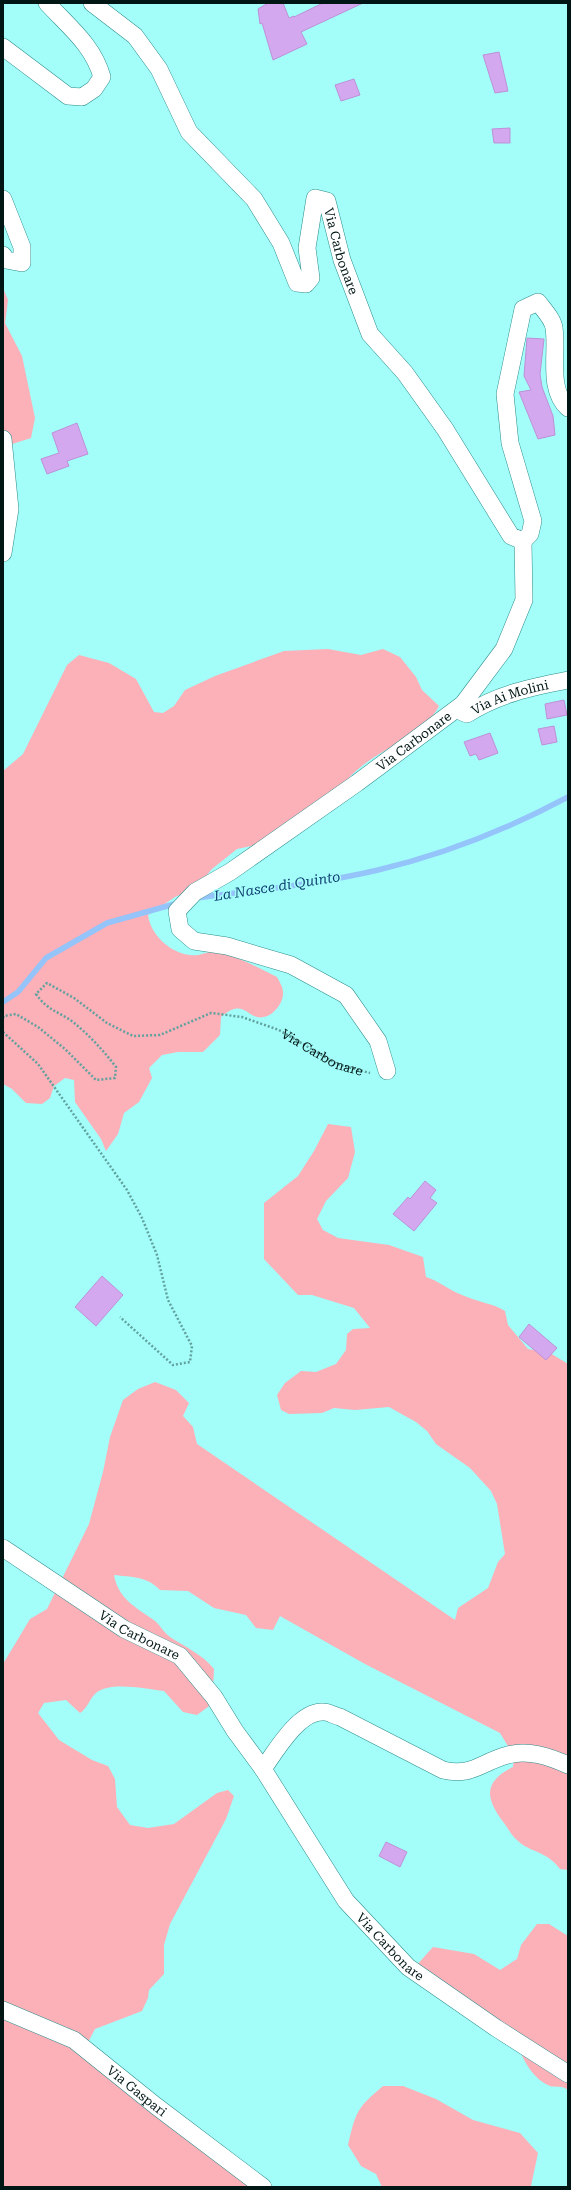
<svg xmlns="http://www.w3.org/2000/svg" width="571" height="2190" font-family="'Roboto Serif',serif">
	<style>
		.green { fill: #fcb0b8 }
		.lines { fill: none; stroke-linecap: round; stroke-linejoin: round }
		.stream { stroke: #94c4fa; stroke-width: 5.5 }
		.building { fill: #d4a8ef; stroke: #bd91d7 }
		.street-casing { stroke: #2c8d8b; stroke-width: 18 }
		.path { stroke: #61a19e; stroke-width: 2.5; stroke-dasharray: 2 2; stroke-linecap: butt }
		.street { stroke: #fff; stroke-width: 17 }
		.labels { text-anchor: middle; dominant-baseline: central; stroke-width: 3; stroke-linejoin: round; paint-order: stroke }
		.street-label { font-size: 13px; fill: #001615; stroke: #a3fefa }
		.water-label { font-size: 14px; font-style: italic; fill: #0f4071; stroke: #a3fefa }
	</style>
	<rect width="100%" height="100%" fill="#a3fefa"/>
	<path class="green" d="M3 288 8 300 5 323 22 356 35 418 31 438 3 447Z
		M328 649 361 655 383 649 400 657 416 677 422 690 439 706C421 742 362 752 342 788L265 843 237 849 212 869 196 888 175 897 148 915C150 934 170 953 190 955 199 957 208 950 217 952 238 956 258 968 277 977 279 981 283 987 283 992 284 1002 274 1015 264 1017 247 1021 245 996 221 1017L220 1035 203 1052H178L162 1055 149 1068 152 1078 139 1102 124 1113 118 1134 106 1151 101 1139 75 1102 74 1080 65 1078 54 1086 50 1098 42 1104 26 1103 12 1089 3 1084V771L23 754 67 665 79 655 109 663 136 679 154 712 163 713 174 706 185 690 215 676 284 651Z
		M328 1124 351 1127 355 1152 348 1178 326 1201 317 1219 323 1230 338 1238 389 1245 423 1257 426 1277C439 1281 449 1290 462 1295 477 1302 492 1303 505 1311L508 1325 528 1349 550 1353 568 1364V1870L560 1869C546 1850 530 1853 517 1840 512 1836 508 1828 504 1823 485 1798 483 1782 513 1767L514 1756 500 1733 365 1664 280 1616 273 1630 256 1628 246 1615 214 1608 188 1591 160 1590C147 1576 131 1577 114 1575 118 1599 137 1608 155 1621 161 1626 164 1633 170 1637 185 1647 202 1654 214 1669L212 1704 197 1715 183 1712 164 1691C146 1689 110 1681 96 1693 89 1699 88 1708 80 1713L66 1700 44 1703 38 1713 59 1740 92 1760 108 1766 115 1779 117 1807 130 1825 148 1828 174 1824 217 1793 228 1790 234 1796 226 1819 170 1924 164 1945V1974L149 1990 148 1998 142 2011 95 2029 83 2052 262 2187H3V1664L30 1619 47 1609 89 1524 103 1472 110 1437 123 1400 138 1389 155 1382 176 1390 189 1403 183 1416 193 1427 197 1444 455 1620 458 1608 488 1588 498 1562 505 1554 497 1504 491 1491 470 1468 436 1444 427 1431 416 1422 389 1407 355 1410 334 1408 322 1413 289 1414 281 1410 277 1395 285 1383 301 1371 316 1372 336 1364 346 1350 347 1334 353 1329 370 1328 354 1308 312 1295H298L264 1259V1203L298 1176 314 1151Z
		M537 1924H549L568 1936V2090C562 2085 556 2088 550 2086 530 2078 521 2054 513 2036L469 2020 416 1966 433 1947 474 1954 500 1970 517 1959 521 1945Z
		M383 2086H403L436 2099 473 2120 520 2133 538 2153 531 2186 382 2187 376 2174 361 2166 348 2145C356 2111 357 2108 383 2086Z"/>
	<g class="lines">
		<path class="stream" d="M197 898C257 890 319 884 378 870 442 855 510 828 568 797
			M3 1002 18 992 46 958 107 923 178 903"/>
	</g>
	<path class="building" d="M268 3H283L289 18 294 16V17L323 3H363L301 32 307 44 273 60 262 23 260 24 258 9Z
		M499 52 508 91 495 93 483 55Z
		M354 79 360 95 341 101 335 85Z
		M510 128V143H494L492 129Z
		M527 338 544 339 540 374 542 387 553 416 555 435 538 439 519 392 531 390 524 376Z
		M77 423 88 454 67 461 69 466 47 474 41 459 59 453 52 433Z
		M564 700 567 715 547 719 545 704Z
		M554 726 557 742 542 745 538 729Z
		M490 733 498 753 479 760 476 754 470 756 464 742Z
		M425 1181 436 1190 430 1198 437 1203 414 1231 393 1214 408 1197 410 1199Z
		M102 1276 123 1295 96 1326 75 1307Z
		M529 1324 557 1348 546 1360 519 1337Z
		M386 1842 407 1852 400 1867 379 1856Z"/>
	<g class="lines">
		<g class="street-casing">
			<g id="street">
				<path id="s2" d="M92 3 135 36 159 69 189 132 254 199 281 243 297 283 306 284 311 278 307 248 315 198 327 201 342 260 370 334 405 373 445 429 511 536 523 541 530 534 533 521 510 443 505 394 523 309 538 302C543 309 553 319 554 328 558 352 547 389 568 408"/>
				<path d="M3 47 68 96 82 97 94 89 102 77C93 45 69 27 47 3"/>
				<path d="M3 199 22 247V263L6 260 3 255"/>
				<path d="M3 439 10 509 3 553"/>
				<path id="s3" d="M463 704 462 712 467 714C498 694 532 687 568 680"/>
				<path id="s4" d="M387 1071 378 1041 346 995 291 965 227 946 194 941 180 929 177 911 195 892 230 872 357 783 463 704 504 649 524 600 523 541"/>
				<path id="s5" d="M3 1548 124 1629 180 1656 214 1697 235 1731 263 1769 346 1901 408 1967 496 2028 568 2074"/>
				<path d="M263 1769C275 1752 298 1712 322 1712 327 1711 335 1716 340 1717L443 1770C472 1777 481 1762 508 1755 528 1749 550 1757 568 1765"/>
				<path id="s6" d="M3 2010 74 2040 156 2106 263 2187"/>
			</g>
		</g>
		<g class="path">
			<path id="s1" d="M3 1018 4 1016 16 1014 38 1027 65 1049 96 1080 115 1078 116 1067C103 1050 89 1035 73 1022 58 1011 48 1011 36 994L47 983 74 998 107 1023 133 1036 160 1035 211 1013 242 1017 279 1030 337 1064 370 1073"/>
			<path d="M3 1032 38 1064 127 1190 142 1218 157 1255 168 1300 192 1346 190 1362 173 1365 120 1317"/>
		</g>
		<use href="#street" class="street"/>
	</g>
	<g class="labels">
		<g class="street-label">
			<text stroke="none"><textPath href="#s2" startOffset="515">Via Carbonare</textPath></text>
			<text stroke="none"><textPath href="#s3" startOffset="60">Via Ai Molini</textPath></text>
			<text stroke="none"><textPath href="#s4" startOffset="579">Via Carbonare</textPath></text>
			<text stroke="none"><textPath href="#s1" startOffset="577">Via Carbonare</textPath></text>
			<text stroke="none"><textPath href="#s5" startOffset="162">Via Carbonare</textPath></text>
			<text stroke="none"><textPath href="#s5" startOffset="568">Via Carbonare</textPath></text>
			<text stroke="none"><textPath href="#s6" startOffset="158">Via Gaspari</textPath></text>
		</g>
		<g class="water-label">
			<text transform="translate(277 886) rotate(-9)">La Nasce di Quinto</text>
		</g>
	</g>
	<rect width="571" height="2190" fill="none" stroke="#001615" stroke-width="8"/>
</svg>
